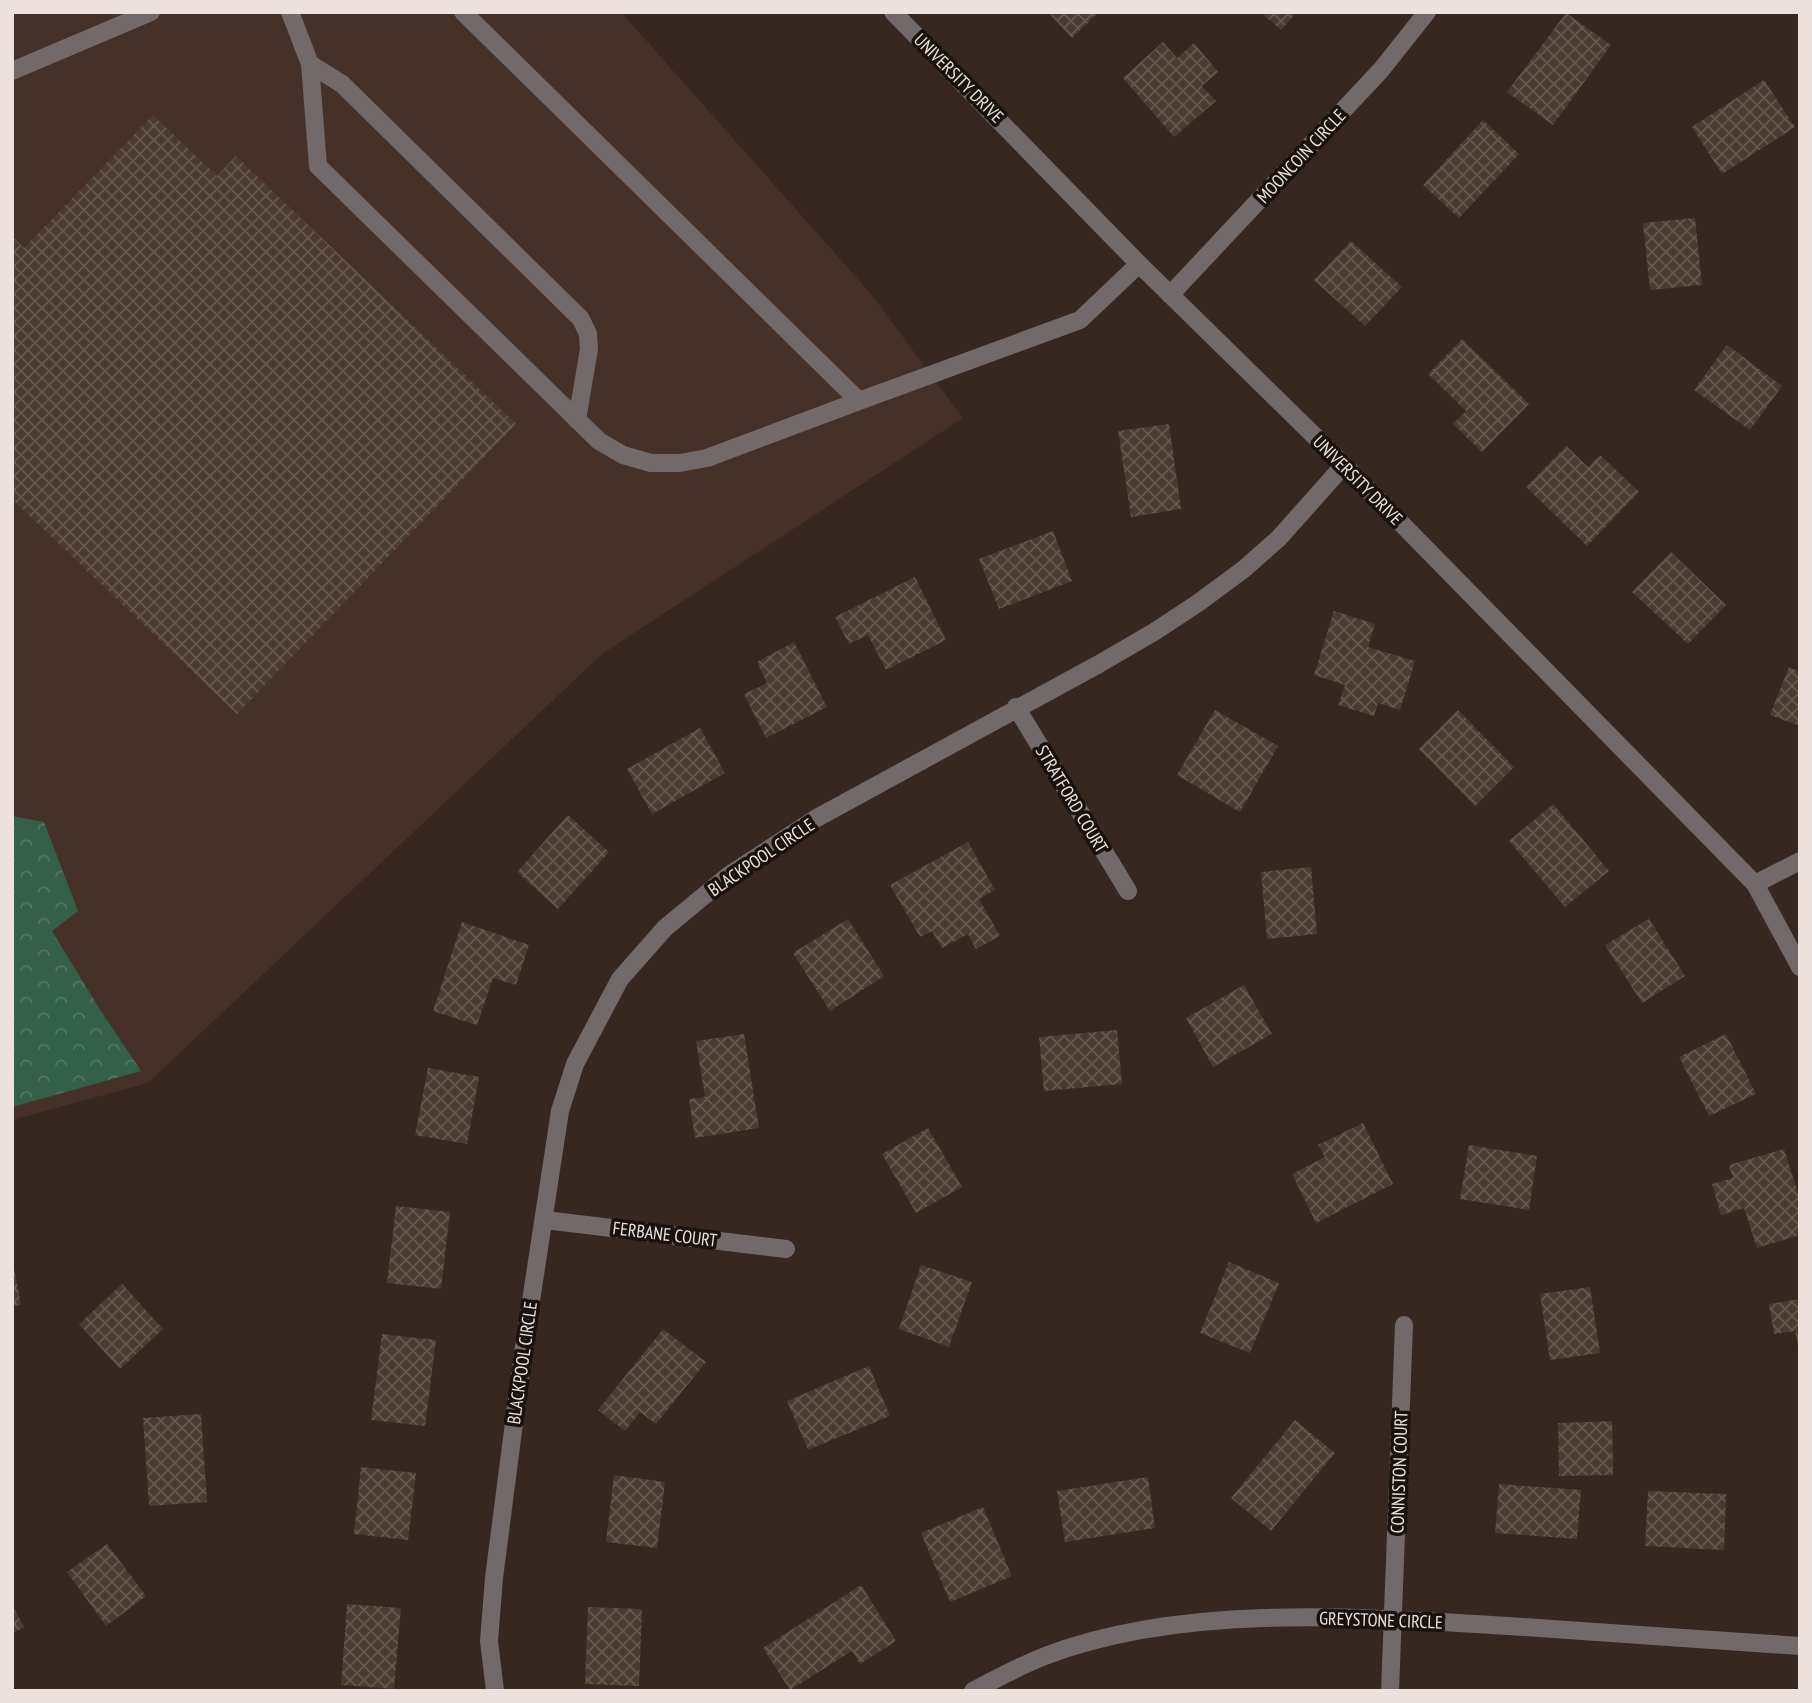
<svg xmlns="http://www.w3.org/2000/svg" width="1812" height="1703" font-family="'PT Sans Narrow',sans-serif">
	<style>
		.built { fill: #463129 }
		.forest { fill: url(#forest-crowns) }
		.building { fill: url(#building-cross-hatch) }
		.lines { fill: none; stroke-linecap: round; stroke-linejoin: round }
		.minor { stroke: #72696b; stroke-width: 18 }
		.labels { text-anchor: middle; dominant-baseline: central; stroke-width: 7; stroke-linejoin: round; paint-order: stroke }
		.street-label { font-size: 18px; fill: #ece1dd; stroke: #19120f }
	</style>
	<defs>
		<pattern id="forest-crowns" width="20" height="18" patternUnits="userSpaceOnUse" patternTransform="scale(1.75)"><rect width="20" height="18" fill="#345f49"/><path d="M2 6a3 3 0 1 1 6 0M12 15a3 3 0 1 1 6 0" fill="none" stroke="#527663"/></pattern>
		<pattern id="building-cross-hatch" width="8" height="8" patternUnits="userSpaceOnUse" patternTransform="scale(1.75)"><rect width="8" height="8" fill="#4a3c32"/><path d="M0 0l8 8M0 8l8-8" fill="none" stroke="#64584f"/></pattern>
	</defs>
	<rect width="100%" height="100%" fill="#362721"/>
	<path class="built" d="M17 12H621L871 294 963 418 602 654 148 1083 12 1120V14Z"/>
	<path class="forest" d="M12 816 44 822 78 911 52 931 99 1008 141 1071 12 1107Z"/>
	<path class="building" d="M1048 12H1099L1072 38Z
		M1260 12H1297L1281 30Z
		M1566 13 1611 45 1553 125 1507 92Z
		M1163 42 1177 58 1194 43 1218 72 1202 86 1216 101 1174 137 1123 78Z
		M1764 80 1795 127 1722 174 1692 127Z
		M153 115 217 176 236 156 516 424 237 714 14 501 12 502V236L24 248Z
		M1483 120 1519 154 1459 218 1423 185Z
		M1695 218 1702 285 1650 290 1643 223Z
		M1351 241 1402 287 1365 326 1314 280Z
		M1462 339 1529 404 1482 452 1453 424 1466 411 1428 374Z
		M1727 345 1782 386 1750 430 1694 390Z
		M1169 424 1181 509 1131 517 1118 431Z
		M1566 446 1588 467 1600 455 1639 492 1587 546 1526 487Z
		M1053 531 1072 581 999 609 979 559Z
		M1671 552 1726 605 1688 644 1632 592Z
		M915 577 946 640 886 670 868 635 849 644 835 617Z
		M1334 611 1375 624 1368 647 1415 661 1400 710 1378 703 1374 716 1338 705 1345 685 1314 675Z
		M794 642 827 707 766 738 744 694 767 683 757 662Z
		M1789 667 1800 672V726L1770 715Z
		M1215 710 1278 746 1240 812 1177 775Z
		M1458 710 1514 767 1475 806 1419 749Z
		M700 728 725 773 652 814 627 769Z
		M1553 804 1609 871 1565 907 1509 841Z
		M568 815 609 852 558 909 517 872Z
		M968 842 995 890 979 899 1000 936 976 949 968 934 942 948 932 931 920 937 890 885Z
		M1311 867 1317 934 1267 939 1261 872Z
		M848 919 884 976 830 1011 793 953Z
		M1649 919 1685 976 1642 1003 1605 945Z
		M462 922 529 945 516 985 493 978 477 1025 433 1011Z
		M1244 985 1272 1034 1213 1067 1186 1018Z
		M1117 1030 1122 1084 1044 1091 1039 1037Z
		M744 1034 759 1128 695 1138 689 1099 705 1097 696 1041Z
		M1726 1034 1756 1094 1709 1116 1679 1057Z
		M428 1068 479 1077 467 1144 415 1135Z
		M1363 1123 1393 1184 1316 1223 1292 1174 1325 1157 1318 1145Z
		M928 1128 962 1187 916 1213 882 1154Z
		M1469 1145 1537 1156 1529 1210 1460 1199Z
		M1784 1149 1800 1199V1235L1757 1248 1744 1208 1721 1215 1712 1184 1733 1178 1729 1165Z
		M396 1206 450 1212 441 1289 387 1283Z
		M12 1257 21 1305 12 1306Z
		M1229 1262 1279 1283 1250 1353 1200 1333Z
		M921 1265 972 1282 949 1347 899 1329Z
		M122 1284 163 1329 120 1369 79 1324Z
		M1590 1287 1600 1353 1550 1360 1540 1294Z
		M1800 1299V1347H1798L1795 1331 1774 1334 1769 1304Z
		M663 1329 706 1362 656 1424 640 1412 625 1431 598 1410Z
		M382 1334 436 1340 425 1426 371 1420Z
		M869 1366 890 1416 808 1450 787 1401Z
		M201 1414 207 1502 149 1506 143 1418Z
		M1295 1420 1335 1453 1271 1531 1231 1498Z
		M1612 1421 1613 1475 1559 1476 1558 1423Z
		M361 1467 416 1473 408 1540 354 1534Z
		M614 1475 665 1482 657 1548 606 1542Z
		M1148 1477 1155 1528 1065 1542 1057 1491Z
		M1499 1484 1581 1490 1577 1539 1495 1533Z
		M1648 1491 1726 1494 1724 1550 1645 1546Z
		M983 1507 1012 1576 950 1602 921 1533Z
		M107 1544 146 1596 106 1626 67 1572Z
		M861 1585 896 1641 860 1664 852 1651 790 1690 763 1648Z
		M347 1604 401 1608 394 1689 341 1685Z
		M12 1605 24 1627 12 1634Z
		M588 1607 642 1609 639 1686 585 1684Z"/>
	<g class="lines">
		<path class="minor" d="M290 12 310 64 318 166 599 441 623 455 651 463H680L707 458 859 401
			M463 12 859 401 1080 320 1139 264
			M893 12 1139 264 1344 465 1755 884 1800 967
			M310 64 342 84 581 319 588 334 589 349 577 420
			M12 71 151 12
			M1170 295 1381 70 1427 12
			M1016 707 1128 891
			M1755 884 1800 861
			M545 1220 786 1249
			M495 1691 489 1641 494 1578 523 1353 560 1111 575 1064 620 979 665 928 729 875 815 819 1099 664 1154 632 1198 603 1244 569 1279 538 1344 465
			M973 1691C997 1678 1020 1666 1045 1656 1184 1603 1362 1617 1508 1626 1605 1633 1703 1639 1800 1646
			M1390 1691 1404 1325"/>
	</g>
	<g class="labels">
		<g class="street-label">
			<text transform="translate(959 78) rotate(45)">UNIVERSITY DRIVE</text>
			<text transform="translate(1301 156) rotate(-47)">MOONCOIN CIRCLE</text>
			<text transform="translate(1358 480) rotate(45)">UNIVERSITY DRIVE</text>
			<text transform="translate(1072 799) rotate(59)">STRATFORD COURT</text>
			<text transform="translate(761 857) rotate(-34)">BLACKPOOL CIRCLE</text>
			<text transform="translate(665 1234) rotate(7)">FERBANE COURT</text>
			<text transform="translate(522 1363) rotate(-82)">BLACKPOOL CIRCLE</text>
			<text transform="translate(1399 1472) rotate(-88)">CONNISTON COURT</text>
			<text transform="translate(1381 1620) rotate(2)">GREYSTONE CIRCLE</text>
		</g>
	</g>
	<rect width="1812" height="1703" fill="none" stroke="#ece1dd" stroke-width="28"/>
</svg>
